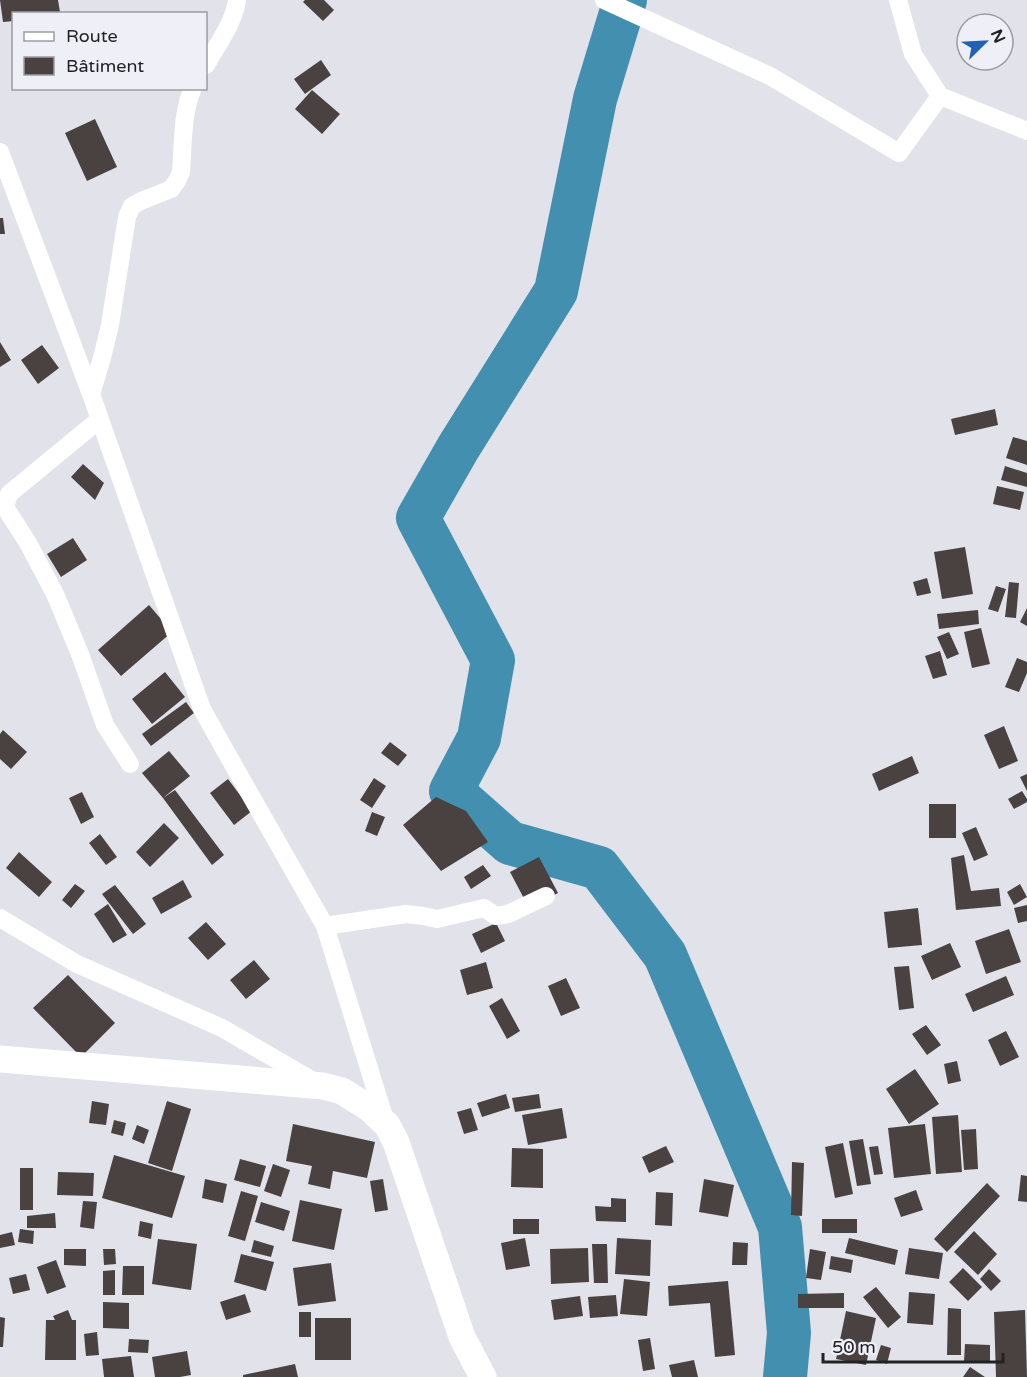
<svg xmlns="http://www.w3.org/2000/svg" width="1027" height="1377" font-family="'Varela Round',sans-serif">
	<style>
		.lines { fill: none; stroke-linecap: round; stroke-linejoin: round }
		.river { stroke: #438faf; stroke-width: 44 }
		.building { fill: #4a4240 }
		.street { stroke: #fff; stroke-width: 18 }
		.secondary { stroke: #fff; stroke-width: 27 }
	</style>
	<rect width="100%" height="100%" fill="#e1e2ea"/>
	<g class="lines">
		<path class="river" d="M625 0 595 99 556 291 458 448 418 518 493 660 479 738 451 791 510 843 599 868 665 955 780 1227 789 1333 785 1377"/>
	</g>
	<path class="building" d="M0 0H58L60 12 52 14H14V21L3 22Z
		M305 0H324L334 10 323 21 303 2Z
		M321 60 331 75 305 94 294 79Z
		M312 90 340 114 322 134 295 109Z
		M95 119 117 167 87 181 65 133Z
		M0 218H3L5 234H0Z
		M0 342 11 360 0 367Z
		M42 345 59 368 38 384 21 360Z
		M995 409 998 425 955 435 951 419Z
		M1013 437 1027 441V465L1006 458Z
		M83 464 104 483 95 500 71 477Z
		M1005 466 1027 473V487L1001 480Z
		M997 486 1024 492 1020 510 993 504Z
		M73 538 87 560 61 577 47 554Z
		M965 547 973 594 942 599 934 552Z
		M927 578 931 593 917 596 913 582Z
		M1009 582 1019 583 1016 618 1005 617Z
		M996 586 1006 589 998 612 988 609Z
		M149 605 172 632 121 676 98 650Z
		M1027 608V626L1020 622Z
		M978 610 979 624 939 629 937 614Z
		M981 628 990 664 972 668 964 632Z
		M949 632 959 654 947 659 937 637Z
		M940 651 947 675 933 679 925 656Z
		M1017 658 1027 662V673L1019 692 1005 687Z
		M165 672 185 697 152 724 132 699Z
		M186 702 194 713 151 746 142 734Z
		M1004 726 1018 761 999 769 984 735Z
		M3 730 27 752 11 769 0 759V734Z
		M390 742 407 755 398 766 381 753Z
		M169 751 190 776 163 798 142 773Z
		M912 756 919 773 879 791 872 774Z
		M1027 774V791L1020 777Z
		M374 778 386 786 372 808 360 800Z
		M228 779 252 811 234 825 210 793Z
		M175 790 224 855 212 865 163 798Z
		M1022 791 1027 799V802L1014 809 1008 799Z
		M82 792 94 817 81 824 69 798Z
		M436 797 466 811 488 842 441 871 403 825Z
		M929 804H956V838H929Z
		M372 812 385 817 377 836 365 831Z
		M164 823 179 838 150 867 136 852Z
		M976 827 988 855 974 861 962 833Z
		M100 834 117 857 106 865 89 843Z
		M19 852 52 882 39 897 6 868Z
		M964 855 971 891 999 888 1001 906 956 910 951 858Z
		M539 857 558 893 529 908 510 872Z
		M483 865 491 876 471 889 464 877Z
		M183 880 192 897 161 914 152 898Z
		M75 884 85 891 71 908 62 900Z
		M1020 884 1027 897 1014 905 1007 892Z
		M115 885 146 924 133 934 102 894Z
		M108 904 127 935 113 943 94 914Z
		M1027 905V921L1018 923 1014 908Z
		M918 908 922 945 888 948 884 912Z
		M206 922 226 944 208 960 188 938Z
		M496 923 505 941 481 953 472 934Z
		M1009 929 1021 962 986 974 975 941Z
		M950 943 961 967 932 980 921 956Z
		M254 960 270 979 246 999 230 980Z
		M486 962 493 988 467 995 460 970Z
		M909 966 914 1008 899 1010 894 967Z
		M68 975 115 1023 81 1057 33 1008Z
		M1006 976 1014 995 973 1012 965 994Z
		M566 978 580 1008 561 1016 548 986Z
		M502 998 520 1031 507 1039 489 1006Z
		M926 1025 941 1045 927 1055 912 1034Z
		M1006 1031 1019 1057 1000 1066 988 1040Z
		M957 1061 961 1081 948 1084 944 1064Z
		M915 1069 939 1104 909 1124 886 1089Z
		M506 1094 510 1108 482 1117 477 1103Z
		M539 1094 541 1108 515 1112 512 1098Z
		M92 1101 109 1104 106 1125 89 1123Z
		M167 1101 191 1109 172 1171 148 1163Z
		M471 1108 478 1130 464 1134 457 1112Z
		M562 1108 567 1138 528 1145 522 1115Z
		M958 1115 962 1172 936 1174 932 1117Z
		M114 1120 126 1123 123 1136 111 1133Z
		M293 1124 375 1142 367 1178 333 1171 330 1189 308 1184 312 1166 286 1161Z
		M925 1124 931 1174 894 1178 888 1128Z
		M137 1125 149 1130 144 1144 132 1139Z
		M976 1129 978 1169 964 1170 961 1130Z
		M863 1139 871 1184 857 1186 849 1141Z
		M843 1143 853 1194 835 1198 825 1147Z
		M666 1146 674 1162 649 1173 642 1157Z
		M878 1146 883 1174 874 1175 869 1147Z
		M512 1148 543 1149V1188L511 1187Z
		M114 1155 185 1176 172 1218 102 1198Z
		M240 1159 266 1166 260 1187 234 1180Z
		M792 1162 804 1163 802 1216 791 1215Z
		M273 1164 290 1170 281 1197 264 1191Z
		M20 1168H33V1210H20Z
		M58 1172 94 1173 93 1196 57 1195Z
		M1021 1175 1027 1176V1202L1018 1201Z
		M205 1179 227 1184 223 1203 202 1198Z
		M383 1179 388 1210 375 1212 370 1181Z
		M704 1179 734 1185 728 1217 699 1212Z
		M987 1183 1000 1196 947 1252 934 1239Z
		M916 1190 923 1210 901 1217 894 1198Z
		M241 1191 258 1196 245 1241 228 1236Z
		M656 1192 673 1193 672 1226 655 1225Z
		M611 1198 626 1199V1222L596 1221 595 1206 611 1207Z
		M300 1200 342 1209 334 1250 292 1241Z
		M83 1201 97 1202 94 1229 80 1227Z
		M261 1202 290 1211 284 1231 255 1222Z
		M55 1213 56 1228H27V1216Z
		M513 1219H539V1234H513Z
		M822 1219H857V1233H822Z
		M140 1221 153 1224 151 1239 138 1236Z
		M20 1229 34 1231 33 1244 18 1242Z
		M974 1231 997 1254 978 1275 954 1252Z
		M12 1232 15 1245 0 1248V1235Z
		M525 1238 530 1266 506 1270 501 1243Z
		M617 1238 651 1240 650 1276 615 1274Z
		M849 1238 898 1250 895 1265 845 1253Z
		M158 1239 197 1244 191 1290 152 1284Z
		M254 1240 274 1246 271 1257 251 1252Z
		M733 1242 748 1243 747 1265H732Z
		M592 1244H607L608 1283H594Z
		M588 1248 589 1282 551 1284 550 1249Z
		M909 1248 943 1253 939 1279 905 1274Z
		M64 1249H86V1266L64 1265Z
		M103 1249H115L116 1264 104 1265Z
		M810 1249 826 1252 821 1280 806 1278Z
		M241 1254 274 1262 266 1291 234 1282Z
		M831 1256 853 1260 851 1273 829 1269Z
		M56 1260 66 1287 47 1294 37 1267Z
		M331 1263 336 1301 298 1306 293 1268Z
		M123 1266H144V1295H122Z
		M963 1268 982 1287 968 1301 949 1282Z
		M989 1269 1001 1281 991 1291 980 1279Z
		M115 1270V1295H103V1271Z
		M26 1274 30 1290 13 1294 9 1278Z
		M624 1279 650 1282 647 1316 620 1314Z
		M728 1281 735 1355 715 1357 710 1303 669 1306 668 1286Z
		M876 1287 901 1317 888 1328 863 1297Z
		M909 1292 935 1294 933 1325 907 1323Z
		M844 1293V1308H798V1294Z
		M245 1294 251 1312 226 1320 220 1302Z
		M616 1295 618 1316 590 1318 588 1297Z
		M580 1296 583 1316 554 1320 551 1300Z
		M103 1302 129 1303V1329L103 1328Z
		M948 1308 961 1309V1355H947Z
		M68 1310 72 1320H76V1360H45L46 1320H55L53 1316Z
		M1025 1310 1027 1377H996L994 1312Z
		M846 1311 876 1318 866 1365 836 1359Z
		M299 1312H311V1337H299Z
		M0 1317 5 1318 3 1347H0Z
		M315 1318H351V1360H315Z
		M97 1332 99 1355 86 1356 84 1334Z
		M650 1338 655 1369 643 1371 638 1340Z
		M129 1339 149 1340 148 1353 128 1352Z
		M965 1344 990 1345V1362L964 1361Z
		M881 1345 891 1348 887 1364 876 1360Z
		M187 1351 191 1375 180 1377H155L152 1357Z
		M131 1356 134 1377H104L102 1359Z
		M694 1360 698 1377H672L669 1365Z
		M295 1364 298 1377H243V1375Z
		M970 1367 985 1377H963Z"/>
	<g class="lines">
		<path class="street" d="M604 0 770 76 899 153 940 96 1027 131
			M898 0 913 54 940 96
			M206 65C217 45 234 23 237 0
			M0 152 91 394 202 709 226 752 325 926 385 1120
			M91 394 102 358 110 325 127 217 132 206 141 201 171 189 177 181 181 172C183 147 182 111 193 88
			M100 419 9 494 5 507 28 543 55 594 80 654 105 725 130 764
			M0 918 77 964 222 1028 315 1082
			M325 926 406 914 423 916 437 919 484 908 496 916 508 914 546 896"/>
		<path class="secondary" d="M0 1059 323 1086 342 1091 369 1108 387 1125 396 1142 462 1337 483 1377"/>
	</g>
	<rect x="12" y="12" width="195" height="78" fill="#eeeff7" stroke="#9c9da3" stroke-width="1.5"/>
	<rect x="24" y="32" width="30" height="9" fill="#ffffff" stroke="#9c9da3" stroke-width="1.5"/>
	<text x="66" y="42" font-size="18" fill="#222225">Route</text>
	<rect x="24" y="57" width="30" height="18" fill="#4a4240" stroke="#9c9da3" stroke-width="1.5"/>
	<text x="66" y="72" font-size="18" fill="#222225">Bâtiment</text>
	<g transform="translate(985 42) rotate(66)"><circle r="28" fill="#eeeff7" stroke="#9c9da3" stroke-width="1.5"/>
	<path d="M0-4.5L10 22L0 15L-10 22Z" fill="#2362b3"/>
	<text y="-9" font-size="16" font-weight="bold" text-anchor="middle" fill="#222225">N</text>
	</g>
	<path d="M823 1353v9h180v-9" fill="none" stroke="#222225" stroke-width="3"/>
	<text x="832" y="1353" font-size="18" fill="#222225" stroke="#eeeff7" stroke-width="4.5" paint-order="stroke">50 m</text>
</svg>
